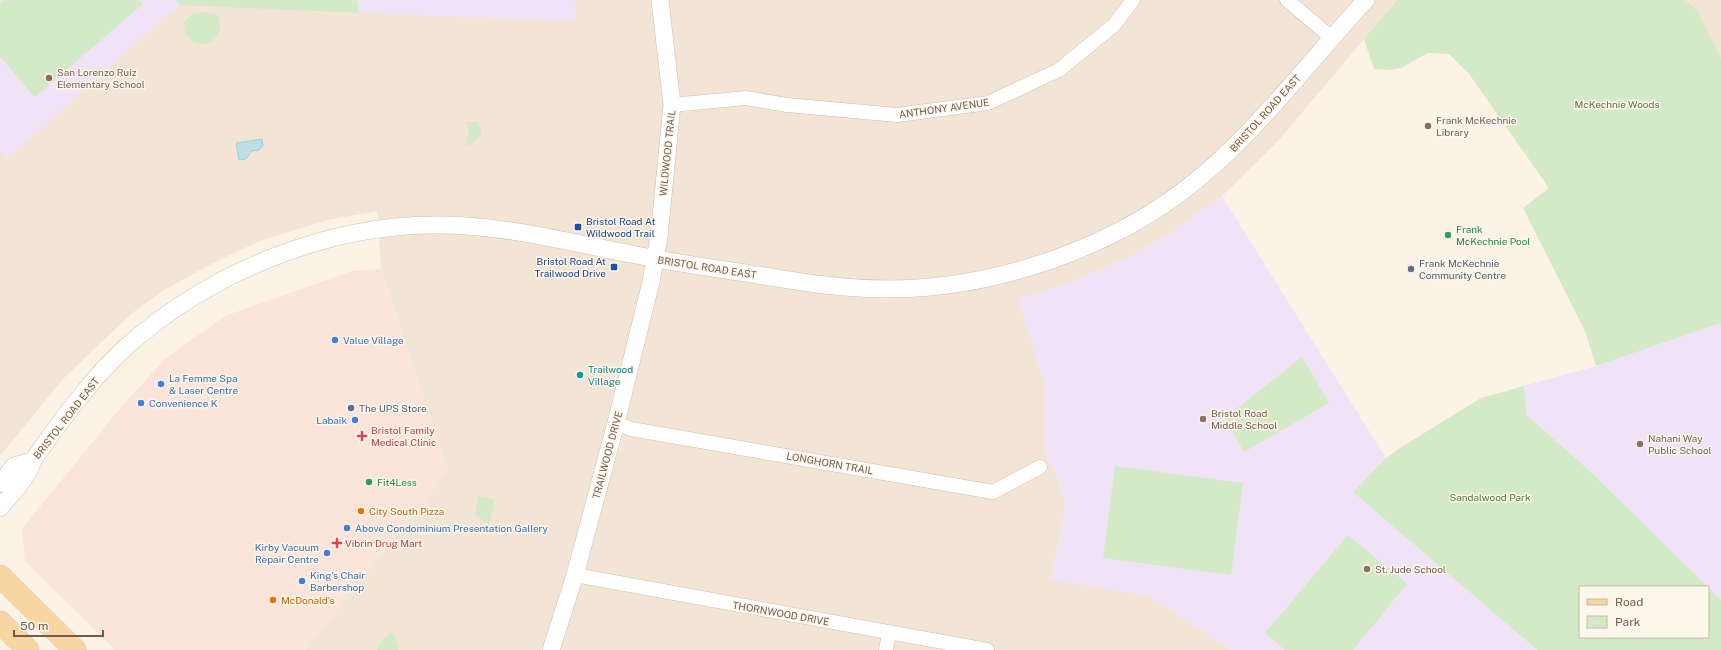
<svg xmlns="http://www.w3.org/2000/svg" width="1721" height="650" font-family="'Public Sans',sans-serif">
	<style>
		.residential { fill: #f3e5d5 }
		.commercial { fill: #fbe4da }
		.education { fill: #f0e3f8 }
		.green { fill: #d4e9c5 }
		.water { fill: #bbdfe5; stroke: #a1cfd6 }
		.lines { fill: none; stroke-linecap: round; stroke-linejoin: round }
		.minor-casing { stroke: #cfbdaf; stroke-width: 15 }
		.tertiary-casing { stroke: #cfbdaf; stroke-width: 18 }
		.primary-casing { stroke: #d8d1cd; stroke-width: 23 }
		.minor { stroke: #fff; stroke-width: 14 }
		.tertiary { stroke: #fff; stroke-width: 17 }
		.primary { stroke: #f8d6a1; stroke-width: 22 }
		.education-dot { fill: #8d6e63; stroke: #fef7ec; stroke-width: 1.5 }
		.transit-dot { fill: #1a4fb4; stroke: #fef7ec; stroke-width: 1.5 }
		.leisure-dot { fill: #2e9e5b; stroke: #fef7ec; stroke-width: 1.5 }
		.service-dot { fill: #5c6f8a; stroke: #fef7ec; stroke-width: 1.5 }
		.shop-dot { fill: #3f7fe0; stroke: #fef7ec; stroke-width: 1.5 }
		.culture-dot { fill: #0f9aa8; stroke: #fef7ec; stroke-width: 1.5 }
		.health-dot { fill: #e0444e; stroke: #fef7ec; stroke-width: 1.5 }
		.food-dot { fill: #e8710a; stroke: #fef7ec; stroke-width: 1.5 }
		.labels { text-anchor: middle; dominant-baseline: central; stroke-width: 3; stroke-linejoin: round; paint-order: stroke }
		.education-label { font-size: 10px; fill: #785e54; stroke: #fef7ec; text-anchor: start }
		.park-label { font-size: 10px; fill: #547943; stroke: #fef7ec }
		.street-label { font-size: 10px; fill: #74594b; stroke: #fef7ec }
		.transit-label { font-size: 10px; fill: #164399; stroke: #fef7ec; text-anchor: start }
		.leisure-label { font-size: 10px; fill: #27864d; stroke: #fef7ec; text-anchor: start }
		.service-label { font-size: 10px; fill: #4e5e75; stroke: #fef7ec; text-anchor: start }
		.shop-label { font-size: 10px; fill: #366cbe; stroke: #fef7ec; text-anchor: start }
		.culture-label { font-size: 10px; fill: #0d838f; stroke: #fef7ec; text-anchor: start }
		.health-label { font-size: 10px; fill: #be3a42; stroke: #fef7ec; text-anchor: start }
		.food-label { font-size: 10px; fill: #c56008; stroke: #fef7ec; text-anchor: start }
	</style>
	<rect width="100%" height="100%" fill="#fcf3e6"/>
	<path class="residential" d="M0 0H1397L1279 140 1222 196 1166 236 1125 259 1059 287 1019 299 1046 388 1045 451 1053 466 1064 499V514L1051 579 1149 596 1231 650H305L448 471 381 269 377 211 328 220 260 241 215 262 164 290 131 314 63 379 0 456Z
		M1685 0H1721V58L1698 11Z"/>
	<path class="commercial" d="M381 269 448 471 305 650H115L25 561 22 529 121 407 166 358 225 316 352 271Z"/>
	<path class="education" d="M0 0H176L179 5 7 159 0 151Z
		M356 0H574L576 21 360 13Z
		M1222 196 1386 458 1354 492 1537 650H1231L1149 596 1051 580 1064 514V499L1053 466 1045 451 1046 388 1018 299 1059 287 1125 259 1166 236Z
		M1721 323V600L1592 473 1527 415 1524 386 1596 366Z"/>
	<path class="green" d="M4 0H140L143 4 35 97 0 57V4Z
		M176 0H356L360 13 179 5Z
		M1397 0H1685L1698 11 1721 58V323L1596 366 1585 331 1523 208 1549 188 1469 74 1449 54 1428 53 1401 68 1391 70 1374 69 1364 39Z
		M205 12 218 15C223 31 219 37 205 45L193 42 185 34 184 22 191 15Z
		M477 121 482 130C480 140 474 143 465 146L469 132 466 122Z
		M1302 357 1329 403 1244 452 1225 418Z
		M1524 386 1527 415 1592 473 1708 587H1580V637H1708V587L1721 600V650H1537L1353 492 1386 458 1400 448 1481 398Z
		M1115 466 1243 483 1231 575 1103 558Z
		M479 496 495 499 489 525 475 514Z
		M1348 535 1407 584 1353 650H1285L1265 633Z
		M391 632 398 644V650H377L381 641Z"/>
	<path class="water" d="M262 139 263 146 259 150 252 151 246 159 239 160 236 143Z"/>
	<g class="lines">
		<g class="minor-casing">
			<path id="minor" d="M1287 0 1332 38
				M672 105 746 98 787 105 897 115 988 103 1059 70 1114 25 1133 0
				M616 423 631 429 993 492 1040 467
				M575 575 987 650
				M886 650 889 633"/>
		</g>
		<g class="tertiary-casing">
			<path id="tertiary" d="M0 483 14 466 32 461
				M0 508C8 498 18 488 25 477 30 471 31 463 36 456 63 418 92 378 127 346 211 272 327 224 439 225 506 225 571 243 636 255 672 262 709 268 746 273 792 281 840 289 888 289 969 289 1053 266 1125 228 1229 173 1288 84 1366 0
				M551 650 575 575 616 423 651 282 659 237 672 105 660 0"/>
		</g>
		<g class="primary-casing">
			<path id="primary" d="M0 576 75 650
				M0 622 28 650"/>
		</g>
		<use href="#minor" class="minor"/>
		<use href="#tertiary" class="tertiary"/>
		<use href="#primary" class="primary"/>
	</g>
	<g class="education-dot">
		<circle cx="49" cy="78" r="4"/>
		<circle cx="1428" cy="126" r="4"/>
		<circle cx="1203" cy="419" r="4"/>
		<circle cx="1640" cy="444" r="4"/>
		<circle cx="1367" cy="569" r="4"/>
	</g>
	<g class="transit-dot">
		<rect x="574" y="223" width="8" height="8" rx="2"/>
		<rect x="610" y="263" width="8" height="8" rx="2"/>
	</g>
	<g class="leisure-dot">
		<circle cx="1448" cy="235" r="4"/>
		<circle cx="369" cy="482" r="4"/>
	</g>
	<g class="service-dot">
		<circle cx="1411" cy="269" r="4"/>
		<circle cx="351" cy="408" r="4"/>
	</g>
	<g class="shop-dot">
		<circle cx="335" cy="340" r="4"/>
		<circle cx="161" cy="384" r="4"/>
		<circle cx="141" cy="403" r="4"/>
		<circle cx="355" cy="420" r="4"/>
		<circle cx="347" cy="528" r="4"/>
		<circle cx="327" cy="553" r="4"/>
		<circle cx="302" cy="581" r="4"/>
	</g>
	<circle class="culture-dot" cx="580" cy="375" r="4"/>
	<g class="health-dot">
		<path d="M360 430h4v4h4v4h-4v4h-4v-4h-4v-4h4z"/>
		<path d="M335 537h4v4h4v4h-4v4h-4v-4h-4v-4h4z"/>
	</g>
	<g class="food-dot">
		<circle cx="361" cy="511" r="4"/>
		<circle cx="273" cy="600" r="4"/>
	</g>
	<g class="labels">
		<g class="education-label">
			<text x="57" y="72">San Lorenzo Ruiz<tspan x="57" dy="12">Elementary School</tspan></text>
			<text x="1436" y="120">Frank McKechnie<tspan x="1436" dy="12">Library</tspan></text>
			<text x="1211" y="413">Bristol Road<tspan x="1211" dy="12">Middle School</tspan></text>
			<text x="1648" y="438">Nahani Way<tspan x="1648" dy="12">Public School</tspan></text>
			<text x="1375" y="569">St. Jude School</text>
		</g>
		<g class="park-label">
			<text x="1617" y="104">McKechnie Woods</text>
			<text x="1490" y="497">Sandalwood Park</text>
		</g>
		<g class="street-label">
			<text transform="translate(944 108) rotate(-8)">ANTHONY AVENUE</text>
			<text transform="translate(1265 113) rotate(-48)">BRISTOL ROAD EAST</text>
			<text transform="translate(667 153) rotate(-84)">WILDWOOD TRAIL</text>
			<text transform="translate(707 267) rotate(9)">BRISTOL ROAD EAST</text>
			<text transform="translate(66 418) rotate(-52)">BRISTOL ROAD EAST</text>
			<text transform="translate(607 455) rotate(-75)">TRAILWOOD DRIVE</text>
			<text transform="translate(830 463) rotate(10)">LONGHORN TRAIL</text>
			<text transform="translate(781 613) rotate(10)">THORNWOOD DRIVE</text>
		</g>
		<g class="transit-label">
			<text x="586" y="221">Bristol Road At<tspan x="586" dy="12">Wildwood Trail</tspan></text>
			<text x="606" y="261" text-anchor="end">Bristol Road At<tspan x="606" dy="12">Trailwood Drive</tspan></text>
		</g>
		<g class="leisure-label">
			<text x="1456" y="229">Frank<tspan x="1456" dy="12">McKechnie Pool</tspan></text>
			<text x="377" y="482">Fit4Less</text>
		</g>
		<g class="service-label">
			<text x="1419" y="263">Frank McKechnie<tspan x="1419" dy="12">Community Centre</tspan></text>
			<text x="359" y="408">The UPS Store</text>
		</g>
		<g class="shop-label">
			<text x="343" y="340">Value Village</text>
			<text x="169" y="378">La Femme Spa<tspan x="169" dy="12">&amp; Laser Centre</tspan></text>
			<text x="149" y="403">Convenience K</text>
			<text x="347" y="420" text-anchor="end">Labaik</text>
			<text x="355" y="528">Above Condominium Presentation Gallery</text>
			<text x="319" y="547" text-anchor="end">Kirby Vacuum<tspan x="319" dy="12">Repair Centre</tspan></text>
			<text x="310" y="575">King's Chair<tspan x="310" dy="12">Barbershop</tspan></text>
		</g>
		<g class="culture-label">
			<text x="588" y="369">Trailwood<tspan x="588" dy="12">Village</tspan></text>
		</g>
		<g class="health-label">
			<text x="371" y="430">Bristol Family<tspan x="371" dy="12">Medical Clinic</tspan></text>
			<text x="345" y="543">Vibrin Drug Mart</text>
		</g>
		<g class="food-label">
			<text x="369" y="511">City South Pizza</text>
			<text x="281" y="600">McDonald's</text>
		</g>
	</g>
	<rect x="1579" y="586" width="130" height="52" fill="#fef7ec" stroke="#c7b8ac"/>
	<rect x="1587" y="599" width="20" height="6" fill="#f8d6a1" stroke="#c7b8ac"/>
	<text x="1615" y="606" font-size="12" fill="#74594b">Road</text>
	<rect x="1587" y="616" width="20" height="12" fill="#d4e9c5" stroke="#c7b8ac"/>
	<text x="1615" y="626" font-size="12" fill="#74594b">Park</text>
	<path d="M14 630v6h89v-6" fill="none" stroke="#74594b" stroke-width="2"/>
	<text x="20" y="630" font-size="12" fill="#74594b" stroke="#fef7ec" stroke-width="3" paint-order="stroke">50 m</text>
</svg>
